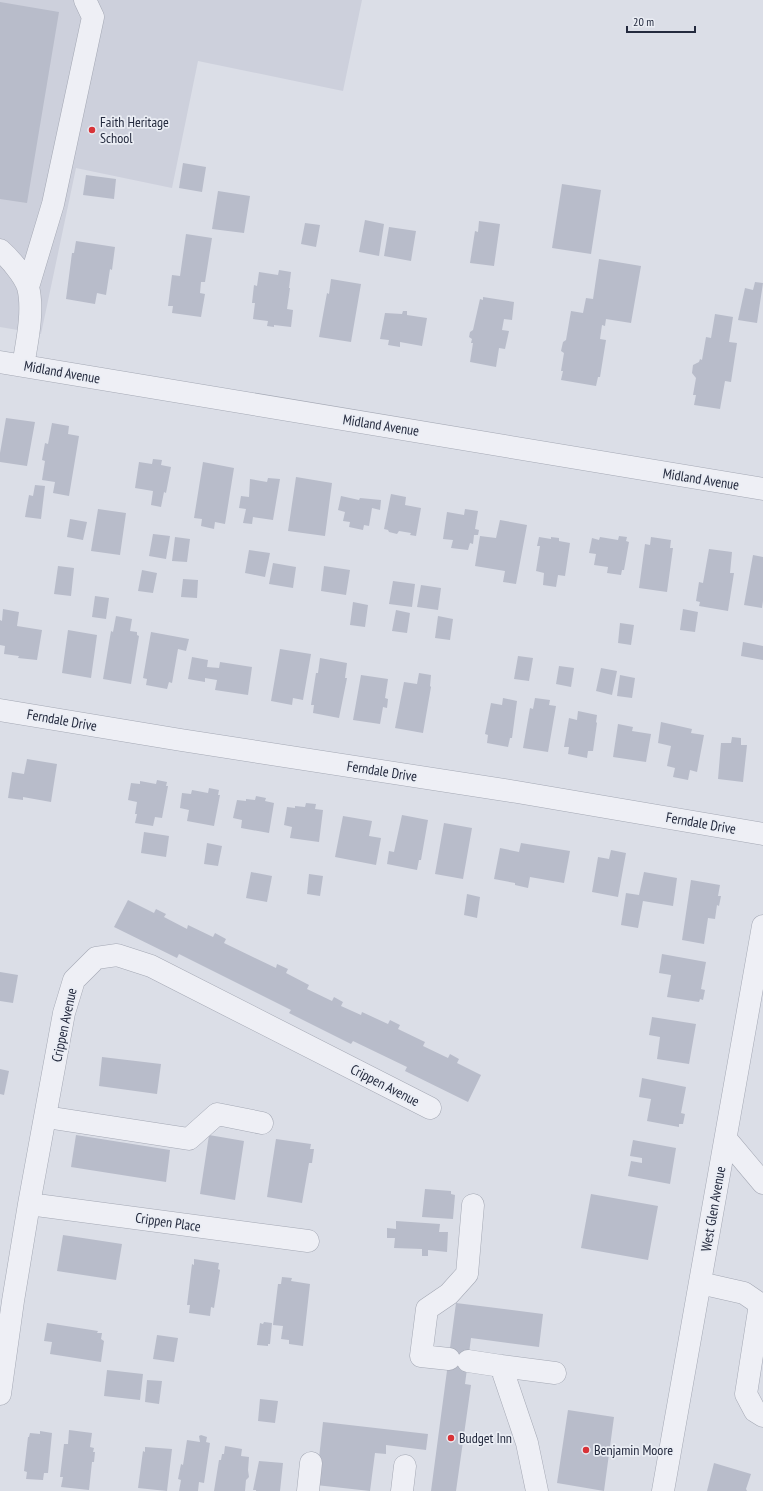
<svg xmlns="http://www.w3.org/2000/svg" width="763" height="1491" font-family="'PT Sans Narrow',sans-serif">
	<style>
		.built { fill: #cdd0dc }
		.building { fill: #b8bcca }
		.lines { fill: none; stroke-linecap: round; stroke-linejoin: round }
		.minor-casing { stroke: #a4a8b4; stroke-width: 23 }
		.minor { stroke: #eeeff5; stroke-width: 22 }
		.poi-dot { fill: #d83338; stroke: #eaedf4; stroke-width: 1.5 }
		.labels { text-anchor: middle; dominant-baseline: central; stroke-width: 3.5; stroke-linejoin: round; paint-order: stroke }
		.poi-label { font-size: 14px; fill: #242a3e; stroke: #eaedf4; text-anchor: start }
		.street-label { font-size: 14px; fill: #242a3e; stroke: #eaedf4 }
	</style>
	<rect width="100%" height="100%" fill="#dbdee7"/>
	<path class="built" d="M0 0H362L343 91 198 61 172 188 76 168 41 334 0 327Z"/>
	<path class="building" d="M0 2 59 12 27 203 0 199Z
		M183 163 206 167 202 192 179 188Z
		M86 175 116 179 114 199 83 195Z
		M562 184 601 190 591 254 552 248Z
		M218 191 250 196 244 233 212 229Z
		M365 220 384 224 379 256 359 252Z
		M479 221 500 224 494 266 470 263 475 231 478 232Z
		M305 223 320 225 316 247 301 244Z
		M389 227 416 231 411 261 384 256Z
		M186 234 212 238 205 282H201L200 293 205 294 201 317 172 313 173 306H168L172 275 180 276Z
		M76 241 115 247 112 270 110 269 106 295 97 293 95 304 66 299 72 253H74Z
		M599 259 641 266 631 323 606 319 605 326 602 325 600 339 606 340 600 377H598L596 386 561 380 563 371H561L564 353 561 351 563 342 566 340 571 311 583 313 586 298 593 299Z
		M279 270 291 272 289 288H290L287 309 293 310 291 327 274 325V327L267 326 268 321 253 319 255 303H252L254 285 257 286 259 272 278 275Z
		M331 279 361 284 351 342 319 337 327 293 329 294Z
		M755 282 763 283 757 323 738 320 745 288 753 290Z
		M483 297 514 302 512 320 504 319 502 330 509 331 505 349 499 348 496 367 470 362 473 343H471L472 339 469 337 470 332 473 330 480 299 483 300Z
		M403 311H407V315L427 318 422 346 400 342V347L388 345 389 340 380 339 385 313 402 314Z
		M715 314 733 317 729 342 737 343 731 382 725 381 720 409 694 405 696 395H693L696 378 692 373 693 365 699 362 700 359 702 360 706 337 711 338Z
		M6 418 35 422 27 466 0 462V453Z
		M52 423 69 426 68 434 79 436 69 496 53 493 55 482 42 480 45 461 42 460 45 443 48 444Z
		M153 459 162 460 161 465 171 467 166 493 164 492 161 507 151 505 153 491 135 488 139 462 152 464Z
		M203 462 234 468 225 524 215 522 214 529 201 526 202 519 194 518Z
		M296 477 332 483 325 536 288 531Z
		M268 478 280 479 273 520 253 517 252 524 243 523 246 509 239 508 241 496 249 497 250 479 267 482Z
		M35 485 45 486 41 519 25 517 29 495 33 496Z
		M391 494 406 497 405 505 421 508 416 536 410 535 411 533 399 531 397 534 389 532 388 530 384 529Z
		M341 496 359 500 360 498 381 500 380 510 372 508 369 526 364 525 363 530 349 527 350 522 343 521 345 512 338 510Z
		M98 509 126 513 120 555 91 551Z
		M465 509 478 511 475 529 479 530 478 535H474L473 544 470 543 468 550 451 548 453 540 443 539 447 512 464 515Z
		M70 519 87 522 83 540 67 537Z
		M500 520 527 525 516 584 503 582 505 571 475 566 480 536 496 538Z
		M153 534 170 536 166 559 149 556Z
		M619 536 627 537 626 541 629 542 624 570H622L621 575 607 573 608 567 594 565 596 554 589 553 592 538 599 540 600 537 618 540Z
		M175 537 190 539 187 562 172 561Z
		M539 537 551 539V537L559 538V541L570 543 565 576 558 575 556 587 543 585 544 573 536 571 540 546H537Z
		M651 537 671 540 670 548H673L667 592 639 588 645 544 650 545Z
		M709 549 732 552 730 573H734L728 611 699 606 700 602 696 601 699 582 703 583Z
		M249 550 270 553 265 577 245 573Z
		M753 555 763 557V601L762 608 744 605Z
		M273 563 296 567 293 588 269 584Z
		M58 566 74 568 71 596 54 594Z
		M324 566 350 570 346 595 321 591Z
		M142 570 157 573 153 593 138 591Z
		M183 579 198 580 197 598 181 597Z
		M393 581 415 584 412 607 389 604Z
		M421 585 441 588 438 610 417 607Z
		M95 596 109 598 106 619 92 617Z
		M353 602 368 605 365 627 350 625Z
		M3 609 19 612 17 626 42 630 37 660 18 658 19 656 4 654 5 646 0 645V620L2 621Z
		M683 609 698 612 695 632 680 630Z
		M396 610 410 613 407 633 392 631Z
		M116 616 132 619 130 631 137 632V635L139 636 131 684 103 679 111 631 113 632Z
		M438 616 453 619 450 640 435 638Z
		M620 623 634 625 631 645 618 643Z
		M68 630 97 635 91 678 62 673Z
		M151 632 189 639 186 651 178 649 172 683 169 682 167 689 146 685 147 679 143 678Z
		M743 642 763 646V660L741 656Z
		M280 649 311 654 303 700 293 698 292 705 271 701Z
		M518 656 533 658 529 681 514 679Z
		M192 657 208 660 207 667 219 668 220 662 252 667 248 695 215 690 217 680 205 678V682L188 679Z
		M320 658 347 663 345 678H347L339 718 313 713 314 705H311L316 673H318Z
		M559 666 574 668 571 687 556 684Z
		M601 668 617 671 612 695 596 691Z
		M419 673 431 675 430 686 431 687 423 733 395 728 404 682 417 684Z
		M361 675 388 679 385 698 388 699 387 708 383 707 380 724 353 720Z
		M620 675 635 678 632 698 617 696Z
		M503 698 517 701 512 738H510L508 747 487 743 488 735 485 734 491 703 502 705Z
		M535 698 550 700 549 705 556 706 548 752 523 748 530 708 533 709Z
		M578 711 597 715 596 722 597 723 593 751H588L587 758 568 754 569 747H564L569 718 577 720Z
		M661 722 692 729 691 733 704 735 697 772 690 770 688 780 673 777 675 768 667 766 671 746 658 743Z
		M618 724 633 727 632 731 651 734 646 762 613 757Z
		M732 737 741 738V745H747L743 782 718 779 721 743H731Z
		M27 759 57 764 51 802 23 797V800L8 798 12 772 24 774Z
		M157 780 167 782 166 786H168L162 818 155 817 153 826 135 823 137 814H135L137 802 128 800 131 783 140 784V781L156 784Z
		M209 788 219 790 218 795H220L214 826 187 821 189 810 180 808 182 793 191 794 192 790 208 793Z
		M256 796 266 798 265 801 274 803 269 833 241 828 242 820 233 818 237 800 246 801V799L255 800Z
		M306 803 316 804 315 809 323 810 319 842 290 838 292 827 284 825 287 807 295 808V806L305 807Z
		M402 815 428 820 421 860H419L417 870 387 864 389 851 394 852Z
		M343 816 372 821 369 836 381 838 376 865 335 857Z
		M444 823 472 828 463 879 435 874Z
		M144 832 169 836 166 857 141 853Z
		M207 843 222 846 218 866 204 864Z
		M521 843 570 851 564 883 530 877 528 888 515 885V883L494 879 500 848 519 852Z
		M611 850 626 853 618 897 592 892 598 857 609 859Z
		M251 872 272 876 267 902 246 898Z
		M644 872 677 878 673 906 643 901 638 928 621 925 626 893 639 895Z
		M309 874 323 876 320 896 307 894Z
		M691 880 720 885 718 896H721L719 906 717 905 715 919 708 918 704 944 682 940Z
		M467 894 480 897 477 918 464 915Z
		M128 900 154 913 156 909 166 914 164 917 187 929 188 925 213 937 215 933 226 939 224 943 276 968 277 964 288 969 286 973 309 985 307 989 332 1001 334 997 343 1002 341 1006 361 1015 362 1012 388 1024 390 1020 400 1025 398 1029 425 1042 423 1046 448 1058 450 1054 459 1059 457 1063 481 1075 468 1102 405 1071 407 1067 353 1041 351 1044 289 1013 291 1010 179 954 177 958 114 927Z
		M662 954 706 962 701 989 705 990 703 1000 700 999 699 1002 667 997 671 975 659 973Z
		M0 972 18 975 13 1003 0 1001Z
		M652 1017 696 1024 689 1064 657 1059 660 1037 649 1035Z
		M102 1057 161 1064 157 1094 99 1086Z
		M0 1069 9 1071 4 1095 0 1094Z
		M642 1078 686 1087 681 1113 685 1114 683 1124H679V1127L647 1121 651 1099 639 1097Z
		M76 1135 170 1150 166 1182 71 1167Z
		M209 1135 244 1141 235 1200 200 1194Z
		M276 1139 311 1144 310 1149H314L312 1163H309L302 1203 267 1197Z
		M633 1140 676 1148 670 1184 628 1176 631 1161 642 1163V1158L630 1156Z
		M425 1189 451 1191V1194L455 1195 453 1219 422 1217Z
		M591 1194 658 1206 648 1260 581 1248Z
		M396 1221 440 1224 439 1232H448L447 1252 428 1250V1256H422V1249L394 1248 395 1238H387V1228L396 1229Z
		M63 1235 122 1244 116 1280 57 1271Z
		M194 1259 219 1263 218 1269 220 1270 214 1308 211 1307 210 1316 189 1313 190 1305H187L192 1264 194 1265Z
		M282 1277 292 1278 291 1281 310 1284 303 1346 289 1344V1340L281 1339 283 1326 273 1325 278 1284H281Z
		M456 1303 543 1314 539 1347 471 1338 465 1384 471 1385 456 1491H431Z
		M264 1322 272 1323 270 1344H268V1346L257 1345 260 1323 263 1324Z
		M47 1323 98 1331 97 1333H102L101 1339 104 1341 101 1362 50 1354 52 1342 44 1341Z
		M157 1335 178 1338 174 1362 153 1359Z
		M107 1370 143 1374 140 1400 104 1396Z
		M147 1380 162 1381 159 1404 145 1402Z
		M260 1399 278 1401 275 1423 258 1421Z
		M568 1410 614 1417 604 1491 557 1483Z
		M323 1422 428 1434 426 1450 386 1445V1454L375 1453 370 1491 316 1485Z
		M69 1430 92 1433 90 1447 94 1448 93 1452H95L94 1462H92L89 1490 61 1487 63 1477H60L64 1444H68Z
		M40 1431 52 1433 48 1473H44L43 1480 26 1479 27 1472 24 1471 28 1437H29L30 1433 40 1434Z
		M201 1435 207 1437 206 1442 210 1443 204 1483 199 1482 198 1491H179L181 1480 178 1479 181 1464 183 1465 187 1440 200 1442 199 1436Z
		M225 1446 242 1449 241 1456 249 1457 248 1470 249 1477 246 1480 245 1491H214L219 1460H221L222 1454H224Z
		M145 1447 172 1449 167 1491 138 1488 143 1451 145 1452Z
		M259 1461 283 1463 280 1491H256V1490H253Z
		M714 1463 751 1474 746 1489 747 1491H707Z"/>
	<g class="lines">
		<g class="minor-casing">
			<path id="minor" d="M0 250C10 259 24 275 28 287 34 310 27 342 23 366
				M28 287 53 204 93 17 85 0
				M0 362 763 489
				M0 710 181 740 517 792 763 834
				M46 1117 189 1139 217 1114 262 1123
				M726 1139 763 1183
				M29 1204 308 1241
				M700 1283 744 1293 760 1304 746 1394 755 1411 763 1416
				M449 1359 421 1356 427 1309 449 1294 467 1274 473 1205
				M468 1361 501 1366 527 1443 537 1491
				M501 1366 555 1373
				M0 1394 13 1301 29 1204 64 1013 74 980 96 958 117 955 151 966 430 1108
				M308 1491 311 1463
				M402 1491 405 1466
				M663 1491 763 926"/>
		</g>
		<use href="#minor" class="minor"/>
	</g>
	<g class="poi-dot">
		<circle cx="92" cy="130" r="4"/>
		<circle cx="451" cy="1438" r="4"/>
		<circle cx="586" cy="1450" r="4"/>
	</g>
	<g class="labels">
		<g class="poi-label">
			<text x="100" y="122">Faith Heritage<tspan x="100" dy="16">School</tspan></text>
			<text x="459" y="1438">Budget Inn</text>
			<text x="594" y="1450">Benjamin Moore</text>
		</g>
		<g class="street-label">
			<text transform="translate(62 372) rotate(10)">Midland Avenue</text>
			<text transform="translate(381 425) rotate(9)">Midland Avenue</text>
			<text transform="translate(701 479) rotate(9)">Midland Avenue</text>
			<text transform="translate(62 720) rotate(10)">Ferndale Drive</text>
			<text transform="translate(382 771) rotate(9)">Ferndale Drive</text>
			<text transform="translate(701 823) rotate(10)">Ferndale Drive</text>
			<text transform="translate(64 1025) rotate(-78)">Crippen Avenue</text>
			<text transform="translate(385 1085) rotate(27)">Crippen Avenue</text>
			<text transform="translate(713 1209) rotate(-80)">West Glen Avenue</text>
			<text transform="translate(168 1222) rotate(8)">Crippen Place</text>
		</g>
	</g>
	<path d="M627 26v6h68v-6" fill="none" stroke="#242a3e" stroke-width="2"/>
	<text x="633" y="26" font-size="12" fill="#242a3e" stroke="#eaedf4" stroke-width="3" paint-order="stroke">20 m</text>
</svg>
